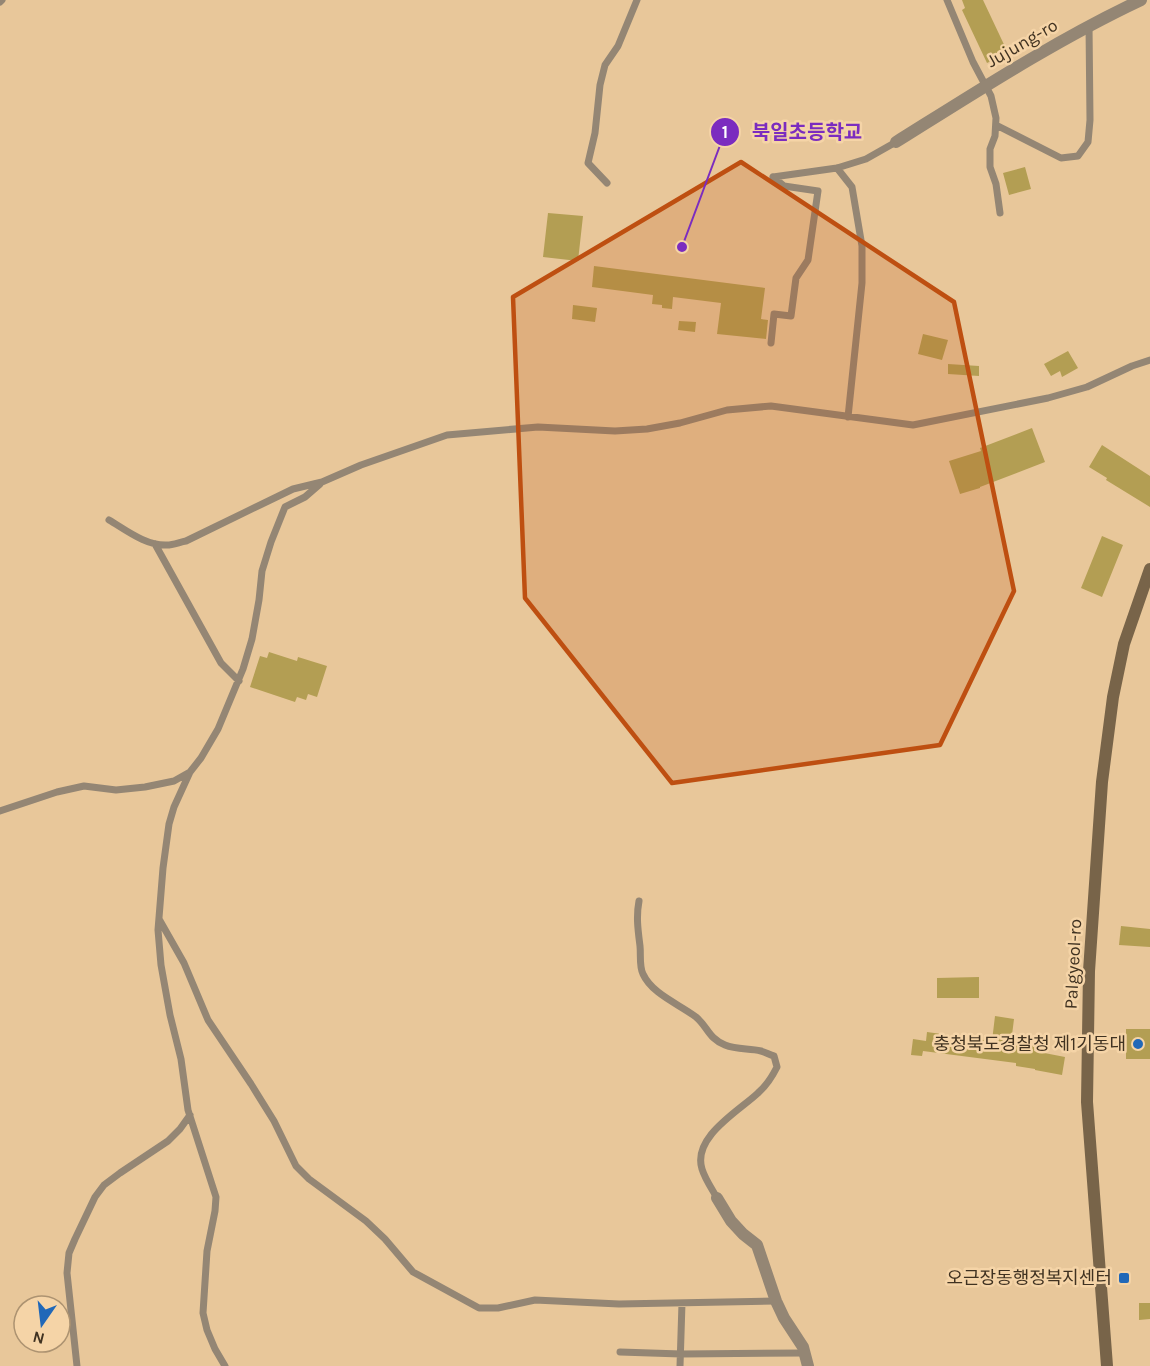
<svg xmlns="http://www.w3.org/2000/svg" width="1150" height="1366" font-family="Karla,'Noto Sans KR',sans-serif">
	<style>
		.building { fill: #b39e53 }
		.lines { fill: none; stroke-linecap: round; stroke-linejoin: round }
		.lane { stroke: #948674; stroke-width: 7 }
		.street { stroke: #948674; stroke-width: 12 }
		.secondary { stroke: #786449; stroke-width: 12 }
		.marked { fill: #be4f11; fill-opacity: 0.2; stroke: #be4f11; stroke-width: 4.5; stroke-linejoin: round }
		.poi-dot { fill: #2168b8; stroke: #f5d4a7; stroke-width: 2 }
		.labels { text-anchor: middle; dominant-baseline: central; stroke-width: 5; stroke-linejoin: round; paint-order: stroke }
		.street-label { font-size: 18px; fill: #403221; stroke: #f5d4a7 }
		.poi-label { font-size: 18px; fill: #403221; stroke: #f5d4a7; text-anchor: end }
		.leader { fill: none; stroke: #7b2cbf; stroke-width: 2 }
		.callout-dot { fill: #7b2cbf; stroke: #f5d4a7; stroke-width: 2 }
		.mark-label { font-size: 18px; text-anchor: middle; font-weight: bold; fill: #fff }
		.callout-label { font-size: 20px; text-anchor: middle; font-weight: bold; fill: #7b2cbf; stroke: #f5d4a7; stroke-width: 5; stroke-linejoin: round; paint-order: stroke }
	</style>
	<rect width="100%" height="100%" fill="#e8c79a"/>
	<path class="building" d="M962 0H983L1008 53 987 63 962 10 965 8Z
		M1025 167 1031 189 1009 195 1003 173Z
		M548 213 583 216 578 261 543 257Z
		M594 266 765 288 761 319 768 320 766 339 717 334 721 303 673 297 672 309 662 308V305L652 304 653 295 592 287Z
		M573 305 597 308 595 322 572 319Z
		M679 321 696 322 695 332 678 330Z
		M923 334 948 340 942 360 918 354Z
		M1068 351 1078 368 1062 377 1060 371 1051 376 1044 364Z
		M948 364 979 366V376L948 374Z
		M1032 428 1045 462 980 487V488L960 494 949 461 981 451 980 448Z
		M1102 445 1150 476V507L1106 480 1107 478 1089 467Z
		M1102 536 1123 545 1102 597 1081 588Z
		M269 652 297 661 298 657 327 666 317 697 308 694 306 700 297 697 295 702 250 687 260 656 267 658Z
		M1121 926 1150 929V947L1119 945Z
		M979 977V998H937V978Z
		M995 1016 1014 1019 1012 1035 1035 1038 1034 1051 1065 1057 1062 1075 1035 1070V1069L1016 1066V1063L923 1051 922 1056 911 1055 913 1039 926 1041 927 1032 992 1041Z
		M1126 1029H1150V1059H1126Z
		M1139 1303H1150V1319L1139 1320Z"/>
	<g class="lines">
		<path class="lane" d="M947 0 973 62 991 96 996 118 995 136 990 149V167L996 184 1000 213
			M0 2 2 0
			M996 125 1061 158 1078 156 1088 142 1090 120 1089 25
			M837 168 852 187 862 246V283L848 417
			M773 177 837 168 866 159 896 142
			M607 183 588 163 595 133 600 85 605 65 618 46 637 0
			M771 343 774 314 791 316 796 278 808 260 818 191 784 186 773 177
			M109 520C126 530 146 546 167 545 173 545 180 542 186 541L293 489 322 482 361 465 447 435 538 427 615 431 647 429 680 423 727 410 771 406 913 425 1048 398 1087 387 1132 366 1150 360
			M155 544 221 663 239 681
			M0 811 57 792 84 786 116 790 145 787 174 781 190 772
			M639 901C636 917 638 930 640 946 641 955 639 966 643 974 652 994 679 1004 696 1017 708 1027 708 1038 725 1045 737 1050 749 1048 761 1051 765 1052 770 1055 774 1056L777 1067C772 1077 766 1086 758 1093 739 1111 692 1137 702 1169 705 1179 712 1189 717 1198
			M159 919 184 963 208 1020 251 1084 274 1121 296 1166 309 1179 366 1221 385 1239 413 1272 479 1308H498L535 1300 619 1304 776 1301
			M620 1352 681 1354 804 1353
			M77 1366 67 1273 69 1253 75 1239 95 1197 104 1185 120 1173 168 1141 180 1129 190 1115
			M225 1366 215 1349 207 1330 203 1313 207 1251 215 1211 216 1197 188 1110 181 1059 170 1015 161 965 158 930 163 868 169 824 174 807 190 772 201 758 218 729 243 669 252 639 259 600 262 571 271 542 285 507 305 497 320 484
			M680 1366 682 1303"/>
		<path class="street" d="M896 142C976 92 1056 40 1141 0
			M717 1198 731 1221 743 1234 757 1245 776 1301 784 1318 803 1347 808 1366"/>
		<path class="secondary" d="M1107 1366 1087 1102 1089 971 1102 782 1113 697 1124 644 1150 569"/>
	</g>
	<path class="marked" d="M741 162 954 302 1014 591 940 745 672 783 525 598 513 297Z"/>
	<g class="poi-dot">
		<circle cx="1138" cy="1044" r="6"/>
		<rect x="1118" y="1272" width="12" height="12" rx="3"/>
	</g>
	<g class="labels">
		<g class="street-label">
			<text transform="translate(1022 43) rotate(-30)">Jujung-ro</text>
			<text transform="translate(1073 964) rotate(-87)">Palgyeol-ro</text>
		</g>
		<g class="poi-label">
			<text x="1126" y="1044">충청북도경찰청 제1기동대</text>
			<text x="1112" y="1278">오근장동행정복지센터</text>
		</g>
	</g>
	<path class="leader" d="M682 247L725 132"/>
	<g class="callout-dot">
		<circle cx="682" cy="247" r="6"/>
		<circle cx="725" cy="132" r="15"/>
	</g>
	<g class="mark-label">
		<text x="725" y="138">1</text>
	</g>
	<g class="callout-label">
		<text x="807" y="139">북일초등학교</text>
	</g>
	<g transform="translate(42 1324) rotate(194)"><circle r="28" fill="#f5d4a7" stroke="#ad9371" stroke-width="1.5"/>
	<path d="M0-4.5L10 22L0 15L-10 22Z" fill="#2168b8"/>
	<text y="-9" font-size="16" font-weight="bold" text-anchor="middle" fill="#403221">N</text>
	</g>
</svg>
